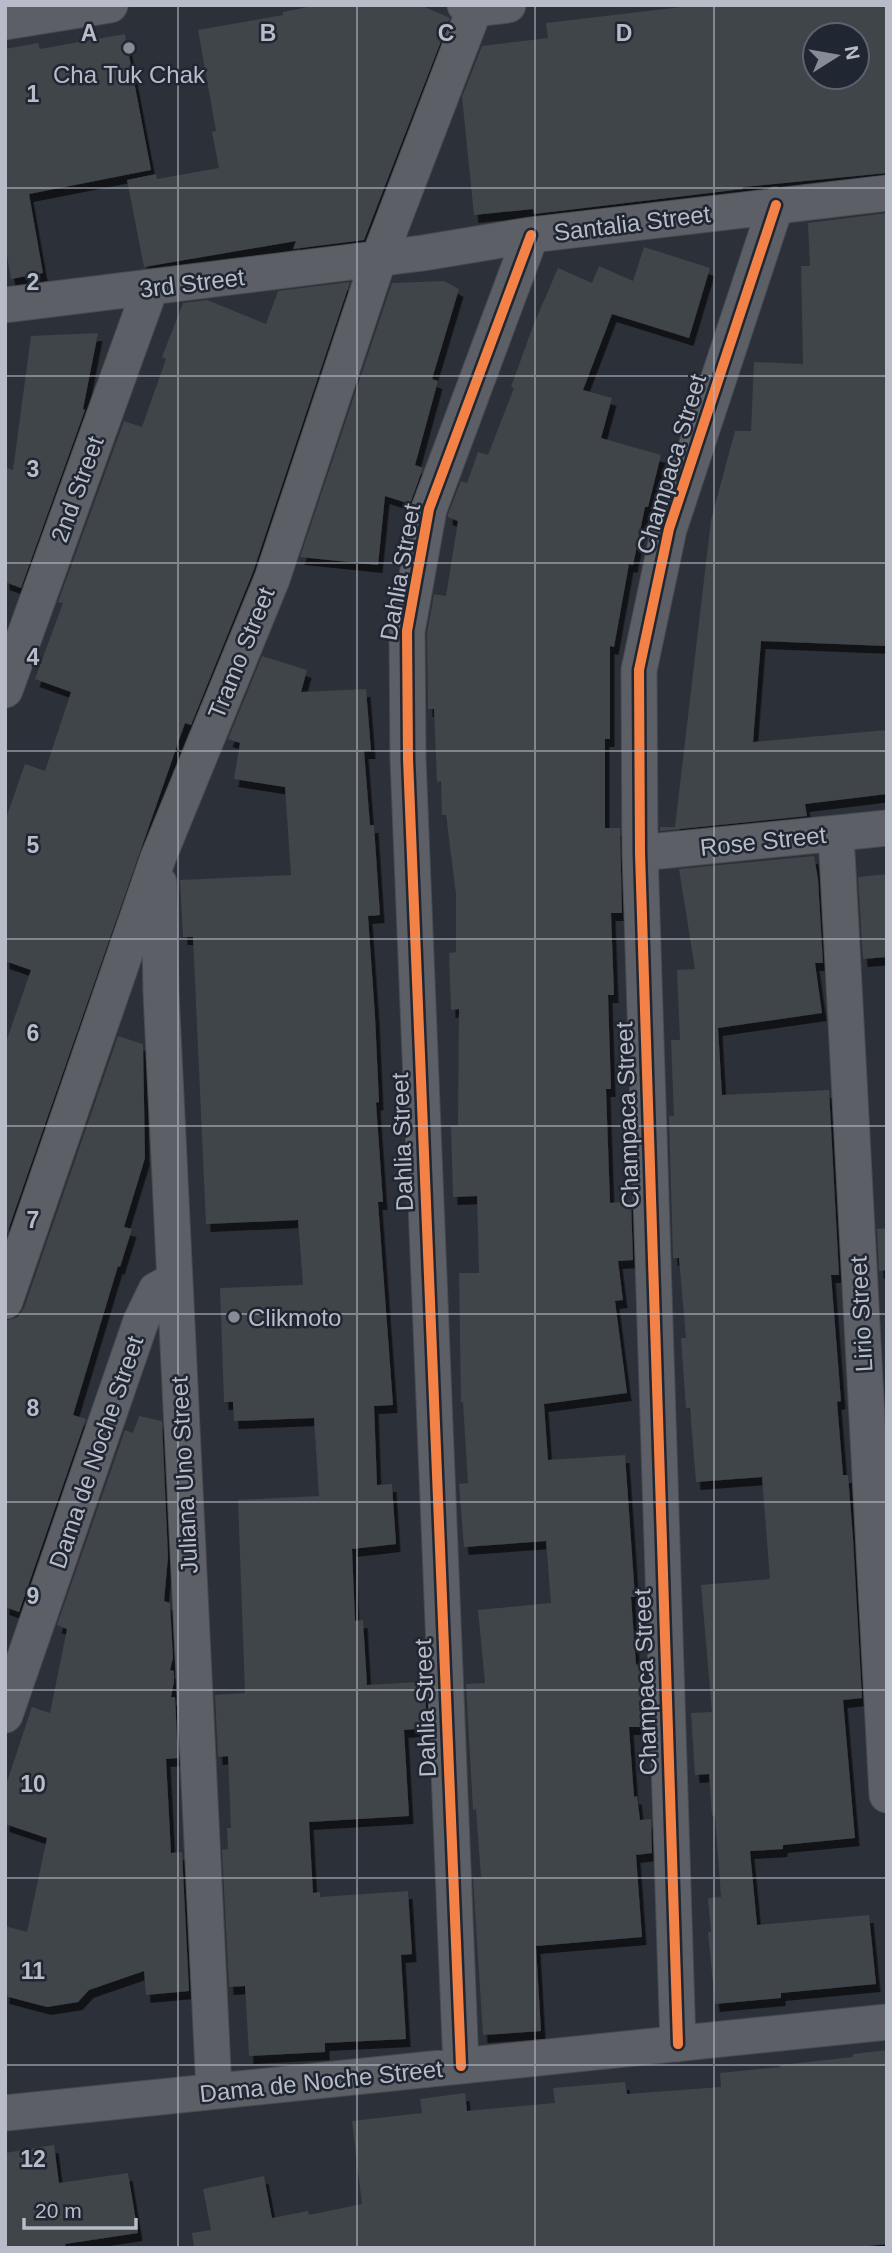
<svg xmlns="http://www.w3.org/2000/svg" width="892" height="2253" font-family="Arial,sans-serif">
	<style>
		.building { fill: #40444a; fill-rule: evenodd; filter: url(#shadow) }
		.lines { fill: none; stroke-linecap: round; stroke-linejoin: round }
		.minor-casing { stroke: #484b51; stroke-width: 37 }
		.minor { stroke: #5c5f66; stroke-width: 35 }
		.cycleway-casing { stroke: #202632; stroke-width: 15 }
		.cycleway { stroke: #f48246; stroke-width: 10 }
		.grid { fill: none; stroke: #b7bcc8; stroke-width: 2; stroke-opacity: 0.55 }
		.poi-dot { fill: #868b96; stroke: #202632; stroke-width: 2.5 }
		.labels { text-anchor: middle; dominant-baseline: central; stroke-width: 5; stroke-linejoin: round; paint-order: stroke }
		.poi-label { font-size: 24px; fill: #b7bcc8; stroke: #202632 }
		.street-label { font-size: 24px; fill: #b7bcc8; stroke: #202632 }
		.grid-label { font-size: 23px; text-anchor: middle; font-weight: bold; fill: #b7bcc8; stroke: #202632; stroke-width: 5; stroke-linejoin: round; paint-order: stroke }
	</style>
	<defs>
		<filter id="shadow"><feDropShadow dx="4.5" dy="8" stdDeviation="0" flood-color="#0009"/></filter>
	</defs>
	<rect width="100%" height="100%" fill="#2c3038"/>
	<path class="building" d="M317 5H420L450 18 364 240 293 249 296 241 144 267 127 180 156 174 157 179 219 168 212 132 216 131 198 30 283 15V12Z
		M698 5H887V173L743 187V189L534 214 533 209 474 215 462 97 482 46 548 38 546 23ZM815 35H857V77H815Z
		M125 34 151 170 29 194 43 273 11 279 5 244V49L38 43 40 49Z
		M887 213V646L761 641 753 742 887 730V794L805 804 807 816 660 831V827H675L711 520 735 431H751L754 362 803 364 801 266H810L808 223Z
		M644 247 710 268 689 338 612 314 583 390 612 398 601 438 661 455 648 507H645L633 565 629 564 614 647 610 646V739H605V828H620L622 913H611L614 995H608L611 1089H606L610 1203 631 1201 633 1260 618 1261 623 1300 615 1301 627 1393 544 1404 548 1460 625 1455 635 1597H631L636 1665 640 1664 643 1727H629L634 1797 637 1796 640 1820 651 1819 652 1853 636 1855 642 1937 536 1946 541 2031 483 2035 473 1878 481 1877 476 1809 473 1810 466 1684 485 1683 478 1610 551 1603 546 1541 464 1547 459 1484 468 1483 463 1402H461L459 1273H479L477 1196 453 1197 451 1126H458L459 1009 451 1010 449 953 456 952V894L446 815H442L441 781 437 782 434 709H428L427 633 434 594 446 596 458 521 448 517V514L461 481 467 483 478 452 488 455 514 388 511 387 533 326 558 268 592 283 599 266 633 281Z
		M444 281 459 289 432 379 438 381 415 465 423 468 410 504 385 496 378 565 300 557 392 283Z
		M350 282 253 572 191 725 185 723 5 1239V1045L31 970 5 961V821L25 764 45 771 71 692 35 679 63 603 58 602 124 421 142 427 166 359 162 357 183 303 207 300 266 324 278 291Z
		M98 333 83 409 85 410 21 588 5 582V467L13 470 31 336Z
		M262 656 307 670 301 692 366 689 371 751H364L370 825H374L380 915 368 916 375 1016 379 1102 376 1103 383 1202H378L393 1405 374 1406 377 1485 392 1484 396 1544 352 1549 355 1621 363 1620 367 1685 417 1682V1687H425L427 1728 404 1730 409 1816 309 1822 313 1893 320 1892V1897L408 1891 412 1954 401 1955 406 2039 325 2043V2052L249 2056 245 1986 229 1987 222 1850 228 1849 227 1828H231L228 1756 218 1757 215 1695 245 1693 238 1500 319 1496 314 1418 234 1421 233 1402H224L220 1288 303 1285 298 1220 206 1224 193 937H183L180 880 291 875 285 787 234 779 240 743 228 739Z
		M814 856 818 879 823 963H815L822 1013 718 1028 722 1095 829 1090 839 1275H831L841 1401 837 1402 843 1475H848L853 1538 862 1698 843 1700 855 1838 783 1845V1849L750 1851 757 1925 869 1915 876 1984 781 1993V1998L715 2004 708 1932H711L708 1898 721 1897 715 1815 712 1816 709 1774 695 1775 691 1713 712 1712 701 1585 770 1579 762 1477 696 1482 690 1408H686L681 1338H686L679 1258H673L669 1116H674L671 1040H680L677 970 695 969 679 869Z
		M887 874V957L863 959 858 877Z
		M118 1036 143 1044 145 1158 124 1227 132 1229 120 1267 118 1266 73 1415 86 1419 19 1612 5 1607V1321L18 1317 24 1308Z
		M887 1228V1270L879 1271 877 1229Z
		M139 1416 162 1421 168 1557 164 1601 170 1603 173 1658 170 1670 174 1671V1682L171 1697H175L178 1758 166 1759 171 1853 182 1852 189 1991 146 1995 144 1971 89 1990 78 2002 47 2007 5 1996V1926L27 1932 47 1838 5 1824V1788L32 1707 50 1713 67 1629 57 1625 125 1430 133 1433Z
		M887 2050V2244L849 2248H194L192 2233 211 2230 203 2189 264 2176 272 2218 308 2211 309 2215 362 2204 352 2121 422 2113 420 2099 465 2093 467 2111 555 2103 553 2088 625 2082 627 2094 721 2087 720 2073 780 2067V2065L853 2057V2054Z
		M54 2145 59 2183 128 2173 138 2233 65 2244 66 2248H5V2153Z"/>
	<g class="lines">
		<g class="minor-casing">
			<path id="minor" d="M465 5 475 9 508 5
				M5 22 110 5
				M5 305 423 253 531 235 887 193
				M5 690 150 289
				M836 834 887 1795
				M640 853 887 828
				M159 883 161 992 214 2091
				M5 1301 158 858 272 579 379 258 476 5
				M5 1715 141 1321 156 1290 175 1280
				M678 2044 640 853 639 670 669 529 776 205
				M461 2066 408 759 407 631 429 509 531 235
				M5 2113 887 2022"/>
		</g>
		<use href="#minor" class="minor"/>
		<g class="cycleway-casing">
			<path id="cycleway" d="M678 2044 640 853 639 670 669 529 776 205
				M461 2066 408 759 407 631 429 509 531 235"/>
		</g>
		<use href="#cycleway" class="cycleway"/>
	</g>
	<path class="grid" d="M178 5V2248M357 5V2248M535 5V2248M714 5V2248M5 188H887M5 376H887M5 563H887M5 751H887M5 939H887M5 1126H887M5 1314H887M5 1502H887M5 1690H887M5 1878H887M5 2065H887"/>
	<g class="poi-dot">
		<circle cx="129" cy="48" r="7"/>
		<circle cx="234" cy="1317" r="7"/>
	</g>
	<g class="labels">
		<g class="poi-label">
			<text x="129" y="74">Cha Tuk Chak</text>
			<text x="248" y="1317" text-anchor="start">Clikmoto</text>
		</g>
		<g class="street-label">
			<text transform="translate(632 223) rotate(-7)">Santalia Street</text>
			<text transform="translate(192 283) rotate(-7)">3rd Street</text>
			<text transform="translate(671 464) rotate(-73)">Champaca Street</text>
			<text transform="translate(77 489) rotate(-70)">2nd Street</text>
			<text transform="translate(400 572) rotate(-80)">Dahlia Street</text>
			<text transform="translate(241 653) rotate(-68)">Tramo Street</text>
			<text transform="translate(763 841) rotate(-6)">Rose Street</text>
			<text transform="translate(627 1115) rotate(-92)">Champaca Street</text>
			<text transform="translate(402 1142) rotate(-92)">Dahlia Street</text>
			<text transform="translate(861 1314) rotate(-93)">Lirio Street</text>
			<text transform="translate(96 1452) rotate(-71)">Dama de Noche Street</text>
			<text transform="translate(184 1475) rotate(-93)">Juliana Uno Street</text>
			<text transform="translate(645 1682) rotate(-92)">Champaca Street</text>
			<text transform="translate(425 1708) rotate(-92)">Dahlia Street</text>
			<text transform="translate(321 2081) rotate(-6)">Dama de Noche Street</text>
		</g>
	</g>
	<g class="grid-label">
		<text x="89" y="41">A</text>
		<text x="268" y="41">B</text>
		<text x="446" y="41">C</text>
		<text x="624" y="41">D</text>
		<text x="33" y="102">1</text>
		<text x="33" y="290">2</text>
		<text x="33" y="477">3</text>
		<text x="33" y="665">4</text>
		<text x="33" y="853">5</text>
		<text x="33" y="1041">6</text>
		<text x="33" y="1228">7</text>
		<text x="33" y="1416">8</text>
		<text x="33" y="1604">9</text>
		<text x="33" y="1792">10</text>
		<text x="33" y="1979">11</text>
		<text x="33" y="2167">12</text>
	</g>
	<rect width="892" height="2253" fill="none" stroke="#b7bcc8" stroke-width="14"/>
	<g transform="translate(836 56) rotate(79)"><circle r="33" fill="#202632" stroke="#5c626e" stroke-width="2"/>
	<path d="M0-5L12 26L0 18L-12 26Z" fill="#868b96"/>
	<text y="-10" font-size="19" font-weight="bold" text-anchor="middle" fill="#b7bcc8">N</text>
	</g>
	<path d="M24 2218v10h112v-10" fill="none" stroke="#b7bcc8" stroke-width="3.5"/>
	<text x="35" y="2218" font-size="21" fill="#b7bcc8" stroke="#202632" stroke-width="5" paint-order="stroke">20 m</text>
</svg>
